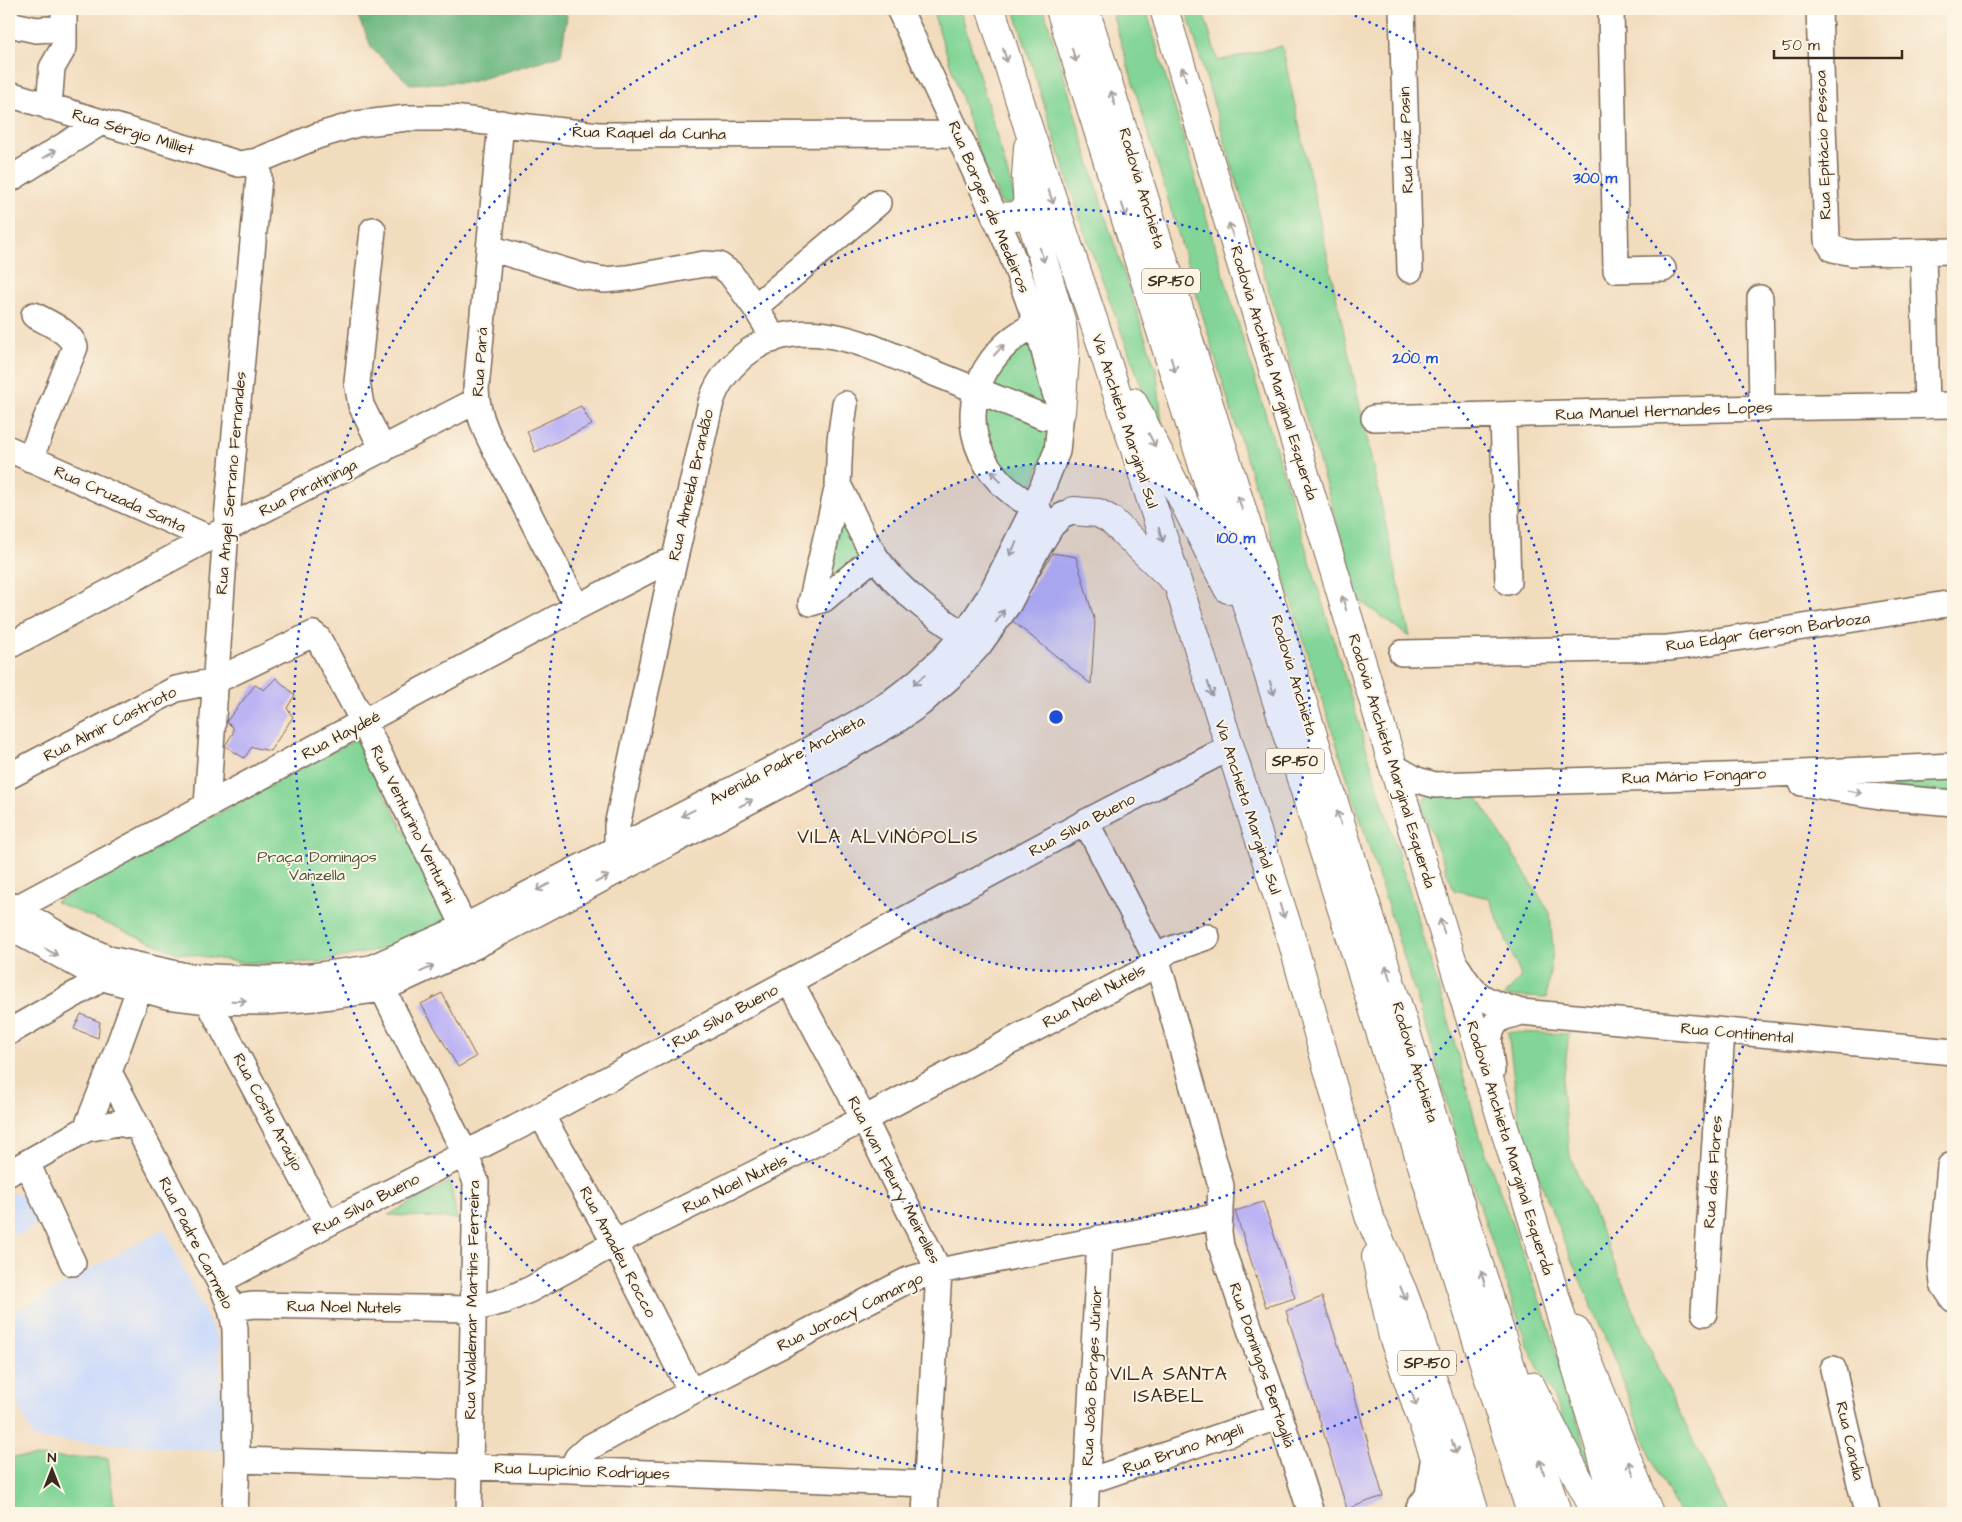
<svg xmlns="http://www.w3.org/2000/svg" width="1962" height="1522" font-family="'Architects Daughter',sans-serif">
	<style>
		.built { fill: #cddbfa }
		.green { fill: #82d597; stroke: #5e805a }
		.forest { fill: #69b680; stroke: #52704f }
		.building { fill: #bcb3f4 }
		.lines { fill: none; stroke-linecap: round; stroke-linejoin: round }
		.minor-casing { stroke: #7b6856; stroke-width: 28 }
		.major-casing { stroke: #7b6856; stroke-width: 30 }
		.highway-casing { stroke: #7b6856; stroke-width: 30 }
		.minor { stroke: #fff; stroke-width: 25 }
		.major { stroke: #fff; stroke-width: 28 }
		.highway { stroke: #fff; stroke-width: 28 }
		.oneway { stroke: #a79f9a }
		.ring { fill: none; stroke: #1d4ed8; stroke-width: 2.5; stroke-dasharray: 2.5 5 }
		.labels { text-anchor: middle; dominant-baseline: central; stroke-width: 4; stroke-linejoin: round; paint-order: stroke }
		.shield { fill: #fcf5e5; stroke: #75675a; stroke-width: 1 }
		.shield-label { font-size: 15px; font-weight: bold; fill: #3b2a1e }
		.street-label { font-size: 16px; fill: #3b2a1e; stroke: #fcf5e5 }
		.park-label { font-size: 16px; fill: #4d553c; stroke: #fcf5e5 }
		.quarter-label { font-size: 19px; letter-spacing: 1px; fill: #3b2a1e; stroke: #fcf5e5 }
		.centre { fill: #1d4ed8; stroke: #fcf5e5; stroke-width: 2.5 }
		.ring-label { font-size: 15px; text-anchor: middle; font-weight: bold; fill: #1d4ed8; stroke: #fcf5e5; stroke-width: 4; stroke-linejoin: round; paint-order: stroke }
	</style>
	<rect width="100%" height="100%" fill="#fcf5e5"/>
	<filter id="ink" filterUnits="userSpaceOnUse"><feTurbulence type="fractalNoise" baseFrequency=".02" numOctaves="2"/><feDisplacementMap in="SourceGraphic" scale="10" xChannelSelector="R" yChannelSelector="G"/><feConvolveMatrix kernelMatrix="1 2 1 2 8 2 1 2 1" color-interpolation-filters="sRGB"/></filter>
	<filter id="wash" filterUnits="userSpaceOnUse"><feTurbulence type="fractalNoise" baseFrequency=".0096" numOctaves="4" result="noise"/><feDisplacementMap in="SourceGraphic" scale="20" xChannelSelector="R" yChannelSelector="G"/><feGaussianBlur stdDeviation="1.12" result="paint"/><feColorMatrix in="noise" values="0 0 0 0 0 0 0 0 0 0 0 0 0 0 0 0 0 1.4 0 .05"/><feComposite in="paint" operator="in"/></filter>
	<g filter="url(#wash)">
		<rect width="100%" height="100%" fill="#f2dcbe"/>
		<path class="built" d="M9 1192 22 1195 40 1223 16 1237 9 1223Z
			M164 1229 218 1340 226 1451 34 1439 9 1385V1314Z"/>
		<path class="green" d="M932 9H960L1015 199 1009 204 1001 203 981 158Z
			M1014 9H1044L1107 222 1157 373 1163 434 1152 415 1083 228Z
			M1111 9H1146L1213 240 1451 1029 1478 1131 1549 1326 1596 1483 1527 1345 1453 1127 1431 1043 1231 410Z
			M1186 9H1202L1218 61 1282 46 1410 637 1360 601Z
			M1030 339 1053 412 990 385 997 369Z
			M986 401 1052 431 1030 491C1009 476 990 456 986 429 984 420 986 410 986 401Z
			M848 515 863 561 825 591 839 524Z
			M356 739 450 918 387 948 320 962 245 963 175 952 55 902Z
			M1953 773V797L1894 789 1890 785 1894 777Z
			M1472 792 1478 798 1550 913 1553 951 1546 998 1505 996 1521 976 1489 898 1454 890 1421 806 1427 797Z
			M1508 1032 1569 1034 1562 1090 1570 1156 1657 1366 1728 1513H1679L1656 1470 1615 1361 1563 1240 1520 1127Z
			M450 1182 457 1219 388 1215Z
			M9 1457 108 1458 115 1513H9Z"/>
		<path class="forest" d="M356 9H563L567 16 561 55 471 82 410 84 372 49Z"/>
		<g id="blocks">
			<path class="building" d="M581 406 592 425 535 452 527 431Z
				M1053 553 1076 557 1095 622 1091 684 1011 620Z
				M276 678 295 695 287 708 293 717 270 751 252 747 244 758 225 746 233 733V727L226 722 255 685 264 690Z
				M442 993 476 1057 458 1067 421 1004Z
				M81 1014 100 1022 98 1038 74 1029Z
				M1263 1202 1295 1298 1266 1307 1235 1211Z
				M1322 1297 1352 1386 1383 1496 1347 1509 1286 1311Z"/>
		</g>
	</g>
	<g filter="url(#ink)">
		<use href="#blocks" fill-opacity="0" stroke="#7b6856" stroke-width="1"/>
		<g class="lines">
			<g class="minor-casing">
				<path id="minor" d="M1402 9 1410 270
					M1611 9 1616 270 1663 269
					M1819 9 1827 240 1833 249 1853 253 1953 251
					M9 24 36 30 64 28
					M9 94 239 164 257 161 317 136 357 124 407 118H452L598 135 958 134
					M49 107 52 68 64 47V9
					M501 123 476 389C477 425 500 457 516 488 536 528 557 568 577 607
					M9 180 100 123
					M373 230 357 382 361 405 383 450
					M490 248 582 276 604 280 627 278 704 264 719 265 730 273 755 307 766 325 772 340
					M1923 252 1927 406
					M1760 298 1762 408
					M755 307 878 203
					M1037 324C977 351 951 422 995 476 1002 485 1012 493 1021 499 1027 502 1034 504 1038 509 1040 512 1040 516 1039 520
					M845 404 840 440 838 485 811 603 824 599 875 556
					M1503 416 1508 582
					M1374 418 1762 408 1953 405
					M9 449 209 538
					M30 459 75 347C70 331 48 323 34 315
					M838 485C851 508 860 534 875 556 900 594 941 621 979 644
					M9 646 226 529 476 401
					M1402 653 1668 648 1692 645 1953 603
					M1394 767 1417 780 1435 785 1755 775 1953 766
					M9 776 176 689 215 681 313 634 318 638 364 723 472 942
					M1802 783 1886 797 1953 803
					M207 805 226 529 259 178 257 161
					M1086 822 1157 960 1221 1186 1219 1232 1221 1246 1280 1416 1311 1513
					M622 862 617 849V826L668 588 711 402C717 383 728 369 743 356 801 307 876 349 934 373 971 388 1007 402 1044 417
					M9 905 66 939 109 959 186 976 265 979 312 976 371 968 464 927 798 756 859 722 891 702 916 683 943 658 964 635 991 594 1035 506 1057 451 1061 412 1053 386 1037 324 1008 245 958 134 899 9
					M9 912 577 607 655 567 674 560
					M9 927 100 977 167 996 208 1001 264 1002 315 998 382 989 475 946 831 758 897 720 921 703 951 676 979 645 1009 603 1035 553 1052 525 1062 516 1074 511
					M1458 968C1478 1002 1486 1000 1521 1012L1953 1052
					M375 974 465 1153 476 1182 469 1513
					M790 981 864 1119 939 1271 925 1513
					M208 1001 327 1224
					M9 1032 91 985 100 977 106 965
					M1492 1071C1491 1055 1484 1032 1499 1020 1504 1016 1514 1015 1521 1012
					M109 1072 206 1258C219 1280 232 1302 235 1329L237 1460 235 1513
					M541 1115 615 1243 691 1392
					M86 1129 118 1123 137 1127
					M27 1163 73 1263
					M1950 1166 1941 1265 1943 1284 1953 1299
					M9 1173 86 1129 109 1072 145 973
					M220 1281 327 1224 541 1115 1086 822 1229 748
					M231 1308 254 1305 473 1309 504 1301 531 1289 615 1243 864 1119 1142 972 1169 950 1207 937
					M1704 1313 1722 1031
					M1833 1369 1867 1513
					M237 1460 571 1470 927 1484
					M571 1470 577 1458 588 1448 691 1392 908 1280 939 1271 1220 1216
					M1086 1482 1280 1416
					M1419 1508 1428 1495 1434 1455
					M1085 1513 1100 1238"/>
			</g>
			<g class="major-casing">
				<path id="major" d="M1576 1331 1649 1513"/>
			</g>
			<g class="highway-casing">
				<path id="highway" d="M991 9 1029 130 1098 334 1293 944 1369 1216 1403 1292 1416 1327 1475 1513
					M1060 9 1531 1513
					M1085 9 1557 1513
					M1164 9 1445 937 1534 1224 1619 1513
					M1028 147 1026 177 1028 208 1062 324 1065 358 1061 412
					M996 217 1016 216 1028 208
					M1133 402 1228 589
					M1074 511 1098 513 1111 520 1174 580
					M1376 1257 1393 1337 1434 1455 1451 1513
					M1531 1386 1596 1513"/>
			</g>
			<use href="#minor" class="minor"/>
			<use href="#major" class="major"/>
			<use href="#highway" class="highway"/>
		</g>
		<defs><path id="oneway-shaft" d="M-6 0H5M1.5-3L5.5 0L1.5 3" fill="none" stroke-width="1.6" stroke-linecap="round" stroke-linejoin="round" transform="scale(1.25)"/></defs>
		<g class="oneway">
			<use href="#oneway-shaft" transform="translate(1005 55) rotate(73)"/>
			<use href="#oneway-shaft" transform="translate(1074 55) rotate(72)"/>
			<use href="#oneway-shaft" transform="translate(1184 74) rotate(-107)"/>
			<use href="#oneway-shaft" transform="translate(1113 98) rotate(-107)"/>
			<use href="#oneway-shaft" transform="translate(50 154) rotate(-32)"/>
			<use href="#oneway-shaft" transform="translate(1051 197) rotate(71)"/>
			<use href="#oneway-shaft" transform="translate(1124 210) rotate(72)"/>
			<use href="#oneway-shaft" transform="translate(1231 230) rotate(-107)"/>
			<use href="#oneway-shaft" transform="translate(1042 255) rotate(73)"/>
			<use href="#oneway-shaft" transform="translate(999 350) rotate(-47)"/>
			<use href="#oneway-shaft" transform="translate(1173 365) rotate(73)"/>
			<use href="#oneway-shaft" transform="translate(1152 440) rotate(63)"/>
			<use href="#oneway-shaft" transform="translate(996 476) rotate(-130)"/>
			<use href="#oneway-shaft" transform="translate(1240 503) rotate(-107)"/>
			<use href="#oneway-shaft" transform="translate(1161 535) rotate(73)"/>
			<use href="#oneway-shaft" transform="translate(1013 549) rotate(116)"/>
			<use href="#oneway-shaft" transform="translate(1344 603) rotate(-107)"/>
			<use href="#oneway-shaft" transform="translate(1000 616) rotate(-56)"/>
			<use href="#oneway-shaft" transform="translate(919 680) rotate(139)"/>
			<use href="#oneway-shaft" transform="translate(1272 688) rotate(72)"/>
			<use href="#oneway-shaft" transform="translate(1210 689) rotate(72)"/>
			<use href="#oneway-shaft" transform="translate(1855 792) rotate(9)"/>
			<use href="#oneway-shaft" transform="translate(746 803) rotate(-28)"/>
			<use href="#oneway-shaft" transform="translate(688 813) rotate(153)"/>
			<use href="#oneway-shaft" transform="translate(1339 818) rotate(-107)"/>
			<use href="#oneway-shaft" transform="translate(602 879) rotate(-28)"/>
			<use href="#oneway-shaft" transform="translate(543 887) rotate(153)"/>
			<use href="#oneway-shaft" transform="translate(1282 911) rotate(72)"/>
			<use href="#oneway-shaft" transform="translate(1442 926) rotate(-107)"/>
			<use href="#oneway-shaft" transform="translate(51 952) rotate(28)"/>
			<use href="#oneway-shaft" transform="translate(427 969) rotate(-25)"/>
			<use href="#oneway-shaft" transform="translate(1388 973) rotate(-107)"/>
			<use href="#oneway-shaft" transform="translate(239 1001) rotate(1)"/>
			<use href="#oneway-shaft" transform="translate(1483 1278) rotate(-107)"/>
			<use href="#oneway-shaft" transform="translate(1403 1293) rotate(68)"/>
			<use href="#oneway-shaft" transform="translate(1414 1399) rotate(71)"/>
			<use href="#oneway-shaft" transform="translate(1454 1447) rotate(72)"/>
			<use href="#oneway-shaft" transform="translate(1542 1467) rotate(-107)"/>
			<use href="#oneway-shaft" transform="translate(1631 1468) rotate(-112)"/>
		</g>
	</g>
	<circle cx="1056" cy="717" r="254" fill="#1d4ed8" fill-opacity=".12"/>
	<g class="ring">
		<circle cx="1056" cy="717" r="254"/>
		<circle cx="1056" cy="717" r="508"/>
		<path d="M1341 10A762 762 0 1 1 771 10"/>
	</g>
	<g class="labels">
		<g class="shield">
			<rect x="1142" y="268.5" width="58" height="25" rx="4"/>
			<rect x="1266" y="748.5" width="58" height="25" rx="4"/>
			<rect x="1398" y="1350.5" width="58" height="25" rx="4"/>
		</g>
		<g class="shield-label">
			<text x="1171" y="281">SP-150</text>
			<text x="1295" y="761">SP-150</text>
			<text x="1427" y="1363">SP-150</text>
		</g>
		<g class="street-label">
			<text transform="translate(133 132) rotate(17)">Rua Sérgio Milliet</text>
			<text transform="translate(649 133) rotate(1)">Rua Raquel da Cunha</text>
			<text transform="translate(1406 140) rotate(-92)">Rua Luiz Pasin</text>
			<text transform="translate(1823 145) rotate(-92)">Rua Epitácio Pessoa</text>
			<text transform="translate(1142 188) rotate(73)">Rodovia Anchieta</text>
			<text transform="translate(989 207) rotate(67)">Rua Borges de Medeiros</text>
			<text transform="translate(480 362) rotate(-86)">Rua Pará</text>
			<text transform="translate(1274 373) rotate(73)">Rodovia Anchieta Marginal Esquerda</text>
			<text transform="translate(1664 411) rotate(-2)">Rua Manuel Hernandes Lopes</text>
			<text transform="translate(1125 421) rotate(72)">Via Anchieta Marginal Sul</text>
			<text transform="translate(231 483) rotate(-85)">Rua Angel Serrano Fernandes</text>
			<text transform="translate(691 485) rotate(-77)">Rua Almeida Brandão</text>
			<text transform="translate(308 488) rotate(-27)">Rua Piratininga</text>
			<text transform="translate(120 499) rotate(24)">Rua Cruzada Santa</text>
			<text transform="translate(1768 632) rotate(-8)">Rua Edgar Gerson Barboza</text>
			<text transform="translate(1294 675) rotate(73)">Rodovia Anchieta</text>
			<text transform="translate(110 724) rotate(-27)">Rua Almir Castrioto</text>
			<text transform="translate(341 735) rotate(-28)">Rua Haydeé</text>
			<text transform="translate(787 760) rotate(-28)">Avenida Padre Anchieta</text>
			<text transform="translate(1392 761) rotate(73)">Rodovia Anchieta Marginal Esquerda</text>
			<text transform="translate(1694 776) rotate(-2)">Rua Mário Fongaro</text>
			<text transform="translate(1248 807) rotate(72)">Via Anchieta Marginal Sul</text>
			<text transform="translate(413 824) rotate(64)">Rua Venturino Venturini</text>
			<text transform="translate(1082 825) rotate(-28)">Rua Silva Bueno</text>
			<text transform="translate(1094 996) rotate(-29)">Rua Noel Nutels</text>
			<text transform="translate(725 1016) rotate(-28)">Rua Silva Bueno</text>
			<text transform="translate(1737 1033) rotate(5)">Rua Continental</text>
			<text transform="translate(1415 1062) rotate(73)">Rodovia Anchieta</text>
			<text transform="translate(268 1112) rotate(62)">Rua Costa Araújo</text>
			<text transform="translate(1510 1148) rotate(73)">Rodovia Anchieta Marginal Esquerda</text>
			<text transform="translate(1713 1172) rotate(-86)">Rua das Flores</text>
			<text transform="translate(894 1180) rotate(63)">Rua Ivan Fleury Meirelles</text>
			<text transform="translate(735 1184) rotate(-26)">Rua Noel Nutels</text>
			<text transform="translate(366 1204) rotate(-27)">Rua Silva Bueno</text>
			<text transform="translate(196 1243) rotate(63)">Rua Padre Carmelo</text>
			<text transform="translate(618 1252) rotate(62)">Rua Amadeu Rocco</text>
			<text transform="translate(472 1300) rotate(-89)">Rua Waldemar Martins Ferreira</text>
			<text transform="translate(344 1307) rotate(1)">Rua Noel Nutels</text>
			<text transform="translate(850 1312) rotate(-26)">Rua Joracy Camargo</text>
			<text transform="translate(1262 1365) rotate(71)">Rua Domingos Bertaglia</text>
			<text transform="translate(1092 1376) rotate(-87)">Rua João Borges Júnior</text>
			<text transform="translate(1850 1441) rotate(77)">Rua Candia</text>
			<text transform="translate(1183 1449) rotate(-19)">Rua Bruno Angeli</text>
			<text transform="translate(582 1471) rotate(2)">Rua Lupicínio Rodrigues</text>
		</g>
		<g class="park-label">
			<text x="317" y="857">Praça Domingos<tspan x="317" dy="18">Vanzella</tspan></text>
		</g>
		<g class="quarter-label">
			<text x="888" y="837">VILA ALVINÓPOLIS</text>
			<text x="1169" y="1374">VILA SANTA<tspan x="1169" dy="22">ISABEL</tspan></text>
		</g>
	</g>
	<circle cx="1056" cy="717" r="8" class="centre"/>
	<g class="ring-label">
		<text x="1595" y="183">300 m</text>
		<text x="1415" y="363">200 m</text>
		<text x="1236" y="543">100 m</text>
	</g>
	<rect width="1962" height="1522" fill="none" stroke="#fcf5e5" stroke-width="30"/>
	<g transform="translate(52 1470)" stroke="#fcf5e5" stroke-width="4" paint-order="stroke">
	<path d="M0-4L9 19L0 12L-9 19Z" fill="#3b2a1e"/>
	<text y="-8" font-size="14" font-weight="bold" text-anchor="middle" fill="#3b2a1e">N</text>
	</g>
	<path d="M1774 50v8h128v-8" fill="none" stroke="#3b2a1e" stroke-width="2.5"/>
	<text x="1782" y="50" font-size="15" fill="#3b2a1e" stroke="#fcf5e5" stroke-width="4" paint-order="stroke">50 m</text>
</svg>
